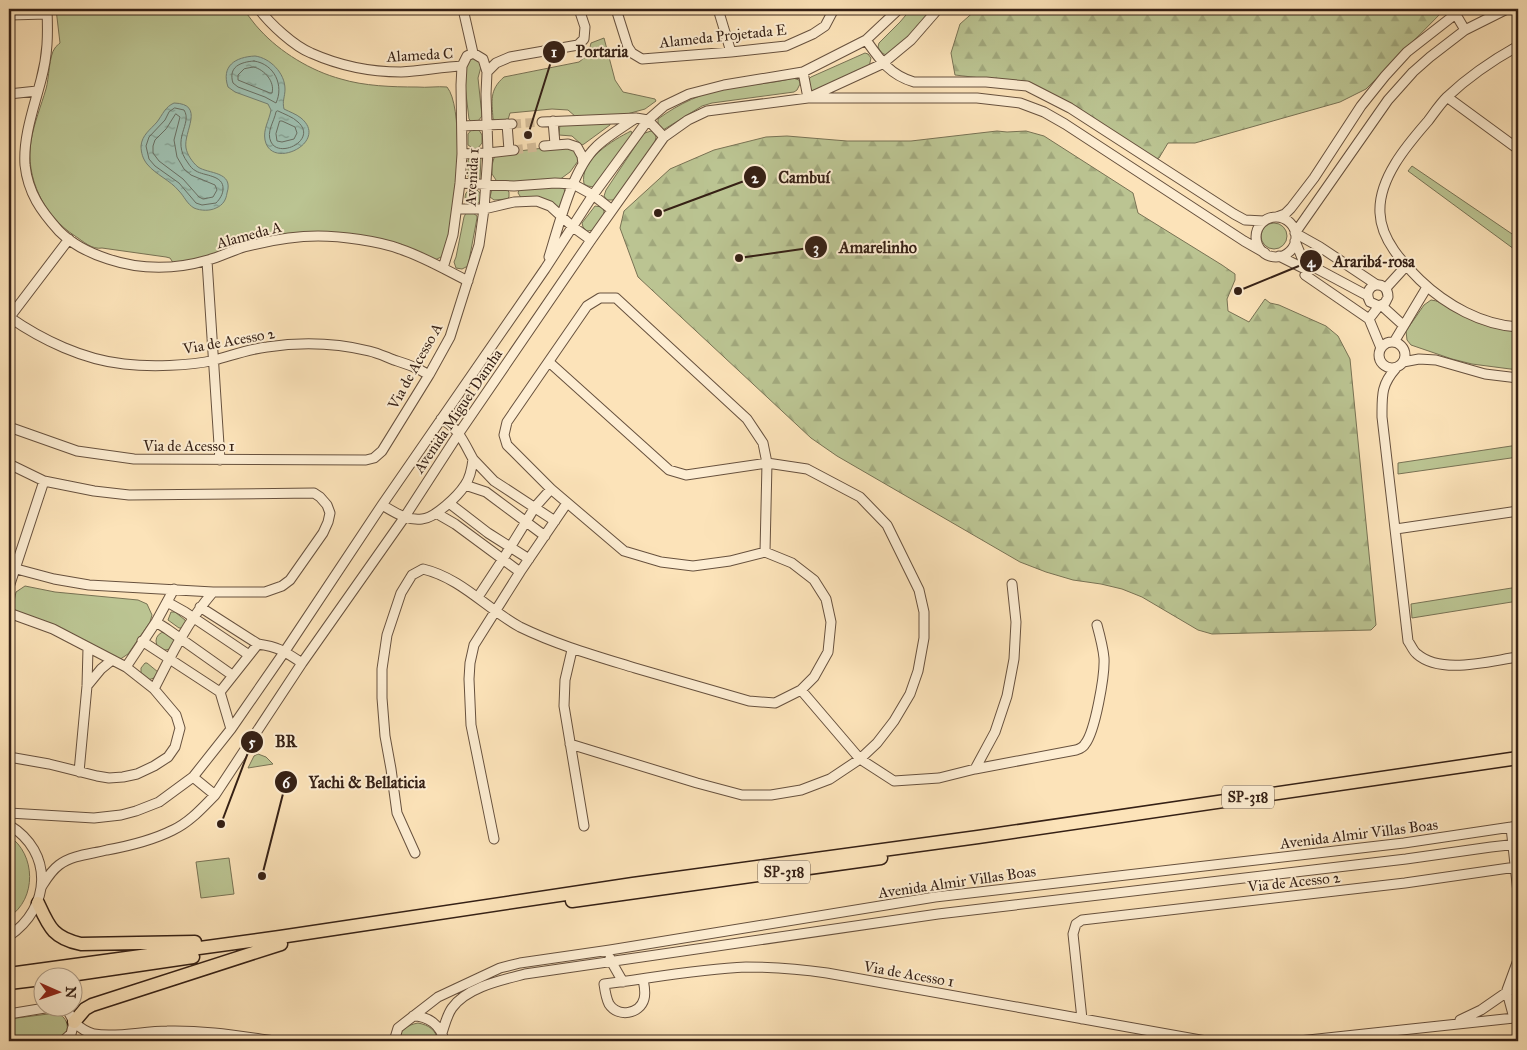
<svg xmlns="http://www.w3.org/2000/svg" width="1527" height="1050" font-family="'IM FELL Great Primer',serif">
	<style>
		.green { fill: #bbc492; stroke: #787254 }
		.forest { fill: url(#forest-firs); stroke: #787254 }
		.water { fill: url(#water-ripples); stroke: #757f71 }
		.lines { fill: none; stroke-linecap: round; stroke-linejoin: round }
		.shore { stroke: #6a6f62; stroke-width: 1 }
		.minor-tunnel { stroke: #d4bc98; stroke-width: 9; stroke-dasharray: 9 4.5; stroke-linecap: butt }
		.minor-casing { stroke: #67513e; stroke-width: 11 }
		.highway-casing { stroke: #352015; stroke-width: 15 }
		.minor { stroke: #fdedd2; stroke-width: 9 }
		.highway { stroke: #fce3b9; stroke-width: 12 }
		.labels { text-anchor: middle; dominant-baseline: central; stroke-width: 4; stroke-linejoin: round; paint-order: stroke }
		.shield { fill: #fdedd2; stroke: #715e4e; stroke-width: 1 }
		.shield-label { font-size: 14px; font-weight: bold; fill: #352015 }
		.street-label { font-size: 15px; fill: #352015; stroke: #fdedd2 }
		.leader { fill: none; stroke: #352015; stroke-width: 2 }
		.callout-dot { fill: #352015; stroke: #fdedd2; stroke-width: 2 }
		.mark-label { font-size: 15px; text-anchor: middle; font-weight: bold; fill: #fff }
		.callout-label { font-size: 16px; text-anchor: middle; font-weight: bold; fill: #352015; stroke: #fdedd2; stroke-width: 4; stroke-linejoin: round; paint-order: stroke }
	</style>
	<defs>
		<pattern id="forest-firs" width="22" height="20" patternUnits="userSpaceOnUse" patternTransform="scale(1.25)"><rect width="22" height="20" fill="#bbc492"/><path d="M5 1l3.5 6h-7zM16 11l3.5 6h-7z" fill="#a1a87d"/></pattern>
		<pattern id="water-ripples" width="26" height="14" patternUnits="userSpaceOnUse" patternTransform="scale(1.25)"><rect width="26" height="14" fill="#9fbeae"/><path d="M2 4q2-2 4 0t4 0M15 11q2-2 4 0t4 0" fill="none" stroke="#829a8c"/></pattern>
	</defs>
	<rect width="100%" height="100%" fill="#fce3b9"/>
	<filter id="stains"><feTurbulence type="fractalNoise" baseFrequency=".004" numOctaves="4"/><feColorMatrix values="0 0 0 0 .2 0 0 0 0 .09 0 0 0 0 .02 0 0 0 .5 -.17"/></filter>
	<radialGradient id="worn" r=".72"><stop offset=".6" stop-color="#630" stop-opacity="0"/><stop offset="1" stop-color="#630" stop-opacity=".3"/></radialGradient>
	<path class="green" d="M56 9H243C249 16 254 24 260 30 280 52 311 71 341 79 364 86 392 87 417 87 427 88 437 86 447 87 463 106 457 191 453 218 452 231 447 243 443 256L435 260 325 234 203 259 174 264 170 258 166 257 102 248C92 250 83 241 75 236 44 216 25 178 31 141 34 123 41 106 46 89 49 79 49 55 55 48 56 46 58 45 60 43Z
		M911 9H932L931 15 890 54C884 56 881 53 878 47L879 43 900 22Z
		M604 38 615 80 623 92 655 99 656 101 645 109 627 114 576 117 568 110 552 109 510 113 507 123 499 122 493 119C492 101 489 90 504 77L579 62 588 55 591 43Z
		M865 53 868 54 871 58 869 67 816 92 810 90 807 81 811 77Z
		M472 55 482 63 478 78 482 116 478 121 472 122 469 119 464 77V71Z
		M793 78 799 80 800 84 797 90 794 92 712 103 702 106 663 130 660 129 658 124V119C678 104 704 92 728 88 750 84 772 84 793 78Z
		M610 122V125L584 144 582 145 572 136 559 135 560 124Z
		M472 129 479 130 482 135V143L478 148 474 149 468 145V134Z
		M631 131 632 133 631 136 594 187 588 186 584 184C579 160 613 140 631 131Z
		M651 131 654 132 656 137 655 142 623 194 613 200H607L604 196 606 190 642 136 645 133Z
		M560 146 572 147 577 154 578 161 570 172 559 180 501 185 496 180 492 174V165L494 158 499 153 505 151H519Z
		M473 156 479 157 481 159 480 178 476 181 471 180 468 177V160Z
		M1412 166 1518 238V252L1408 171Z
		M562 186C568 191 564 204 558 208L522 199 518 193 519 190 523 189Z
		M492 189H506L509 192V197L507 199 494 200 490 197Z
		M465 197a8 8 0 1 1 16 0a8 8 0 1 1-16 0Z
		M595 206 602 207C608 215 599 223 594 230L587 231 583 227 582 223Z
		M466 213H473L477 216V218L468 266 462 269 456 268 454 262 456 257 464 217Z
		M1261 236a13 13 0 1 1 26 0a13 13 0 1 1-26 0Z
		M1431 300C1443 301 1453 311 1464 316 1480 324 1500 330 1518 331V370L1472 364 1452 359 1411 345 1407 340 1406 331 1424 305Z
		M1518 445V457L1398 474V463Z
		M25 586 55 592 138 600 147 604 152 615 150 622 128 654 119 660 14 611 13 606 16 592Z
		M1518 587V601L1412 618 1411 604Z
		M171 612H175L185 620 186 623 182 628H179L168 620Z
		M156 641a9 9 0 1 1 18 0a9 9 0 1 1-18 0Z
		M145 663H147L158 672 154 678 148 680 141 674V668Z
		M258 754 266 757 273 764 248 768 254 756Z
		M9 836C36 854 37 899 9 917Z
		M229 858 234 894 201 898 196 862Z
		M56 1013C61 1015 65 1017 67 1024 72 1046 22 1041 9 1041V1019Z
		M418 1023C429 1025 436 1030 438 1041H397C400 1030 407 1025 418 1023Z"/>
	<path class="forest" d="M977 9H1445L1366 89 1340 102 1195 143H1168L1159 158 1153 160 1032 84 955 75 951 53 960 24Z
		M997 131 1007 132 1026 131 1044 136 1133 193 1138 213 1222 265 1235 274V280L1227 299 1228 311 1249 322 1265 299 1270 303 1279 305 1326 326 1338 336 1350 359 1376 625 1371 630 1212 634 1198 630 1142 597 1122 589 1101 584 1073 580 1046 572 1020 562 837 456 811 438 638 277 620 228 624 211 670 169 714 150 766 137 787 136 847 141H911Z"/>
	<path class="water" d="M255 56C270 58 285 73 285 89 285 97 282 101 284 109 290 112 296 114 301 118 330 142 271 171 265 140 263 129 269 121 271 110L268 104 235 92 228 87C221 66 235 57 255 56Z
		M174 103C206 104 183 132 186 148 187 154 192 162 198 167 208 174 234 171 227 193 226 200 223 205 216 208 210 211 201 211 194 208 187 204 184 196 179 191 170 180 156 175 147 164 143 159 141 153 141 146 142 135 150 130 157 122 163 114 165 107 174 103Z"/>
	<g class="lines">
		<path class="shore" d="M254 61C275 64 284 86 276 103L265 97 238 87 233 83C228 67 240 62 254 61Z
			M254 67C265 70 275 82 272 93H270L238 80V75L244 69Z
			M175 108 184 110C193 124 170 139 188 163 190 166 192 169 196 171 204 176 224 175 223 189 223 194 220 199 216 203L202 205 196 203 179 183 155 166 149 159 146 146 149 137 165 120 169 112Z
			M278 111C284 114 293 117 298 122 318 140 279 159 271 142 266 132 274 122 276 112Z
			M176 114 180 117 174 140 177 157 184 169 191 175 215 185 217 190 213 197 203 199 199 197 183 179 159 161 153 153V146L155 140 166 129Z
			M280 121H282L295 127 297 133 294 139 282 142 277 141 276 134Z"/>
		<path class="minor-tunnel" d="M512 124 542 122
			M514 150 544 146"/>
		<g class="minor-casing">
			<path id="minor" d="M47 9C48 35 48 54 41 80 34 107 23 137 25 165 28 193 41 211 59 231 73 245 89 253 108 259 141 270 174 270 208 260 220 257 231 251 244 247 267 241 293 236 318 236 341 236 379 241 400 249 424 257 446 270 468 281
				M259 9C270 24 294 46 311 53 338 65 371 72 401 72 421 71 442 67 462 66L467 56 473 53 483 59 487 72 496 63 510 57 578 45 584 39 585 27 579 9
				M463 9 473 53
				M616 9 628 47 632 53 642 59 731 52 786 46 813 34 825 26 834 9
				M718 9 731 52
				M1455 9V13L1465 30
				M9 15 47 14
				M866 40C880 60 890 75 914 82H986L1027 86 1070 108 1234 214 1245 220 1264 221
				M1518 46C1493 60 1468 77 1447 97 1440 104 1434 113 1428 121 1407 145 1378 179 1380 213 1381 240 1403 263 1420 280 1446 305 1482 325 1518 327
				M803 72 808 98
				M9 94 37 91
				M1447 97 1518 149
				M811 98H977L1020 103 1044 112 1065 124 1244 241 1265 253
				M553 121 555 144
				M542 122 636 118 648 120 664 137
				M507 124 509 150
				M462 126 512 124
				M544 146 568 144 577 147 582 156 583 164
				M462 154 488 153 514 150
				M460 183 514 186 555 183 573 184 593 195 612 210
				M457 209H484L514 202 537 201 550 206 573 227 591 240
				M1277 217 1285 214 1291 208 1314 178 1361 106 1385 76 1407 52 1462 9
				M1256 237a20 20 0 1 1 40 0a20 20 0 1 1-40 0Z
				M1320 247 1305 275 1369 319 1381 348
				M1279 256 1307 270 1295 241
				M549 257C559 225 572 170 596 147 607 136 623 127 636 118
				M207 261 220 460
				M1310 265 1368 296
				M443 268 453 235 460 183 462 154 461 85 462 66
				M1377 285 1320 247 1295 233 1388 100 1413 72 1430 57 1465 30 1507 9
				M1386 288 1406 266
				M1381 305 1403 325
				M9 317C42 340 84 360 124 364 150 367 190 366 215 360 233 355 249 349 267 347 300 342 336 343 369 351 378 353 386 357 394 360 409 365 416 367 429 375
				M9 318 69 239
				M1369 319 1379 306 1385 303 1388 297C1388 277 1360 284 1370 302L1379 306
				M1379 355a13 13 0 1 1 26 0a13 13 0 1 1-26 0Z
				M1394 342 1427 287
				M549 362 669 470 686 475 767 463 807 469 860 497 887 525 919 590 924 612V638L918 671 910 694 894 721 877 743 860 759 830 779 801 790 771 795H742L697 783 570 744
				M1403 362 1419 359 1436 360 1485 374 1518 378
				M1396 368C1381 385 1382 395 1382 417L1408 641C1411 645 1413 651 1417 654 1441 675 1489 661 1518 657
				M9 427 77 451 134 459 366 460 374 458 382 451 429 375 450 337 479 245 484 209 488 153 486 94 487 72
				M473 459 494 481 555 521
				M9 464 44 481 94 491 129 495 314 493 320 497 327 505 330 513 328 522 323 533 290 580 282 586 265 592H213L89 585 54 579 9 567
				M465 485 486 492 545 536
				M449 503 488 533 529 559
				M382 505C394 512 407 521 422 519 435 518 458 496 465 485 470 478 472 468 473 459 464 443 459 428 441 419
				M436 513 455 524 520 572
				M1396 529 1518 511
				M9 587 44 481
				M478 597 503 559 535 507 551 489
				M167 602 185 612 249 655
				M200 607 258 644
				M9 613 53 629 126 667 154 689 176 715 180 728 175 747 168 757 154 766 137 774 123 777 109 778 97 776 49 764 9 757
				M156 622 167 629 232 675
				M142 641 220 692
				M572 650 565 680 564 706 584 826
				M126 667 156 622 174 589
				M87 686 101 669 112 660
				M154 689C171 655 188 621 213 592
				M801 690 860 759 894 781 939 778 975 769 1076 750C1079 749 1083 748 1085 744 1095 732 1105 675 1104 658 1103 647 1100 636 1097 625
				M231 729 220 692 258 644C279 647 284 651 302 663
				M975 769 995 732 1007 696 1014 659 1016 622 1012 584
				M79 772 87 686 88 648
				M193 777 215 795
				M9 813 94 818 121 815 136 811 159 802 193 777 231 729 285 651 382 505 545 269 593 195 648 120 664 106 689 94 724 85 803 72 866 40 899 9
				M9 825C54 852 51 908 9 936
				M1511 827 1518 893
				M494 839 471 725 469 679 470 663 474 645 520 572 567 503
				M415 853 397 813 391 769 385 736 382 698V669L387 635 401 593 412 575 423 569C461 578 487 609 520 627 557 645 596 656 635 668 673 679 711 690 749 701L775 703 801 690 814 677 828 652 831 622 826 599 814 580 792 563 765 552 730 561 693 566 661 562 624 551 551 489 507 445 504 435 507 422 587 306 600 298H616L747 419 763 443 767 463 765 552
				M42 886C47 878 51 871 59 865 72 855 91 854 107 850 129 846 153 840 173 830 190 822 202 808 215 795L302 663 404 518 459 433 591 240 664 137 688 120 707 111 808 98 882 64 911 40 938 9
				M610 958 611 961 623 982
				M643 979C644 985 646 992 644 999 640 1014 618 1018 609 1004 606 998 605 991 604 984 651 978 699 969 746 967 773 967 800 969 827 973L1206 1041
				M1518 989 1507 990V992L1514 1018 1518 1017
				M1507 990 1518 960
				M60 1008 68 1011 74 1022 71 1034 63 1041
				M9 1014 45 1008
				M413 1016C428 1016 441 1025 444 1041
				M1082 1019 1073 934 1076 924 1082 920 1405 883 1516 867
				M1460 1020 1481 1010 1507 992
				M74 1022C80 1028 86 1032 94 1034 117 1038 143 1031 167 1031 203 1030 239 1036 275 1041
				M442 1033C445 1024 447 1015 452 1008 467 987 502 980 525 974L938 914 1406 859 1491 847 1518 844
				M394 1041 398 1028 438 997 500 968 520 963 610 950 935 897 1404 843 1518 826
				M1299 1041 1514 1018"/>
		</g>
		<g class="highway-casing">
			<path id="highway" d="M572 901 881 858
				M38 903C49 927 53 938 81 944L195 942
				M9 974 280 937 633 884 978 837 1518 758
				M50 978 193 957
				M9 983 42 979
				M74 1022 85 1009 92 1005 281 944"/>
		</g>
		<use href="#minor" class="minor"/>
		<use href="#highway" class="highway"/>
	</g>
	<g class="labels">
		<g class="shield">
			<rect x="1222" y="785.5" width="52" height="23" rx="4"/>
			<rect x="758" y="860.5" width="52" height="23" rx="4"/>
		</g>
		<g class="shield-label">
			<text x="1248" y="797">SP-318</text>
			<text x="784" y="872">SP-318</text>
		</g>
		<g class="street-label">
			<text transform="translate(723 36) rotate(-6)">Alameda Projetada E</text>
			<text transform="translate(420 55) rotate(-3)">Alameda C</text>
			<text transform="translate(472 177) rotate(-87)">Avenida 1</text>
			<text transform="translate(249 235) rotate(-15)">Alameda A</text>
			<text transform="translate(229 341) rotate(-10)">Via de Acesso 2</text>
			<text transform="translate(415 366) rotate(-61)">Via de Acesso A</text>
			<text transform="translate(458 411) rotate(-56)">Avenida Miguel Damha</text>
			<text x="189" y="446">Via de Acesso 1</text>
			<text transform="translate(1359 834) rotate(-7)">Avenida Almir Villas Boas</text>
			<text transform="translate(957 882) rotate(-8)">Avenida Almir Villas Boas</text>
			<text transform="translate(1294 882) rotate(-6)">Via de Acesso 2</text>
			<text transform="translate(909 974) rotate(10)">Via de Acesso 1</text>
		</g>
	</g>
	<path class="leader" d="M528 135L554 52M658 213L755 177M739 258L816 247M1238 291L1311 261M221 824L252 742M262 876L286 782"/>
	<g class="callout-dot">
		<circle cx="528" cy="135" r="5"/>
		<circle cx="658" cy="213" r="5"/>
		<circle cx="739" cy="258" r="5"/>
		<circle cx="1238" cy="291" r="5"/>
		<circle cx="221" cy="824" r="5"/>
		<circle cx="262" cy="876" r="5"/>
		<circle cx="554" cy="52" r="12"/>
		<circle cx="755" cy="177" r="12"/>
		<circle cx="816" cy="247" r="12"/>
		<circle cx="1311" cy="261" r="12"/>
		<circle cx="252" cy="742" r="12"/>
		<circle cx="286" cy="782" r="12"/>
	</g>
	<g class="mark-label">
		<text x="554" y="57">1</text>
		<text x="755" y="183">2</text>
		<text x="816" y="253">3</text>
		<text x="1311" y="267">4</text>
		<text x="252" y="747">5</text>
		<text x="286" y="788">6</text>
	</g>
	<g class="callout-label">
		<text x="602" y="57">Portaria</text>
		<text x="804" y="183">Cambuí</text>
		<text x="878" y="253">Amarelinho</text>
		<text x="1374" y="267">Araribá-rosa</text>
		<text x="286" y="747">BR</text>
		<text x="367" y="788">Yachi &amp; Bellaticia</text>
	</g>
	<rect width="1527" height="1050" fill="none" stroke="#fce3b9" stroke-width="30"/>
	<rect x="10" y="10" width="1507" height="1030" fill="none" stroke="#352015" stroke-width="2.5"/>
	<rect x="15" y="15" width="1497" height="1020" fill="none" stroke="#352015"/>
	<g transform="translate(58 992) rotate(92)"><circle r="24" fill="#fdedd2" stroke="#ad9b86"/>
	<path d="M0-4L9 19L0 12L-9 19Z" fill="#8f2418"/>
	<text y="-8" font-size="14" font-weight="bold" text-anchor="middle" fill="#352015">N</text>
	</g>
	<rect width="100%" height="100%" filter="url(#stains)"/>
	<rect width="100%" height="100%" fill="url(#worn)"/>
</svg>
